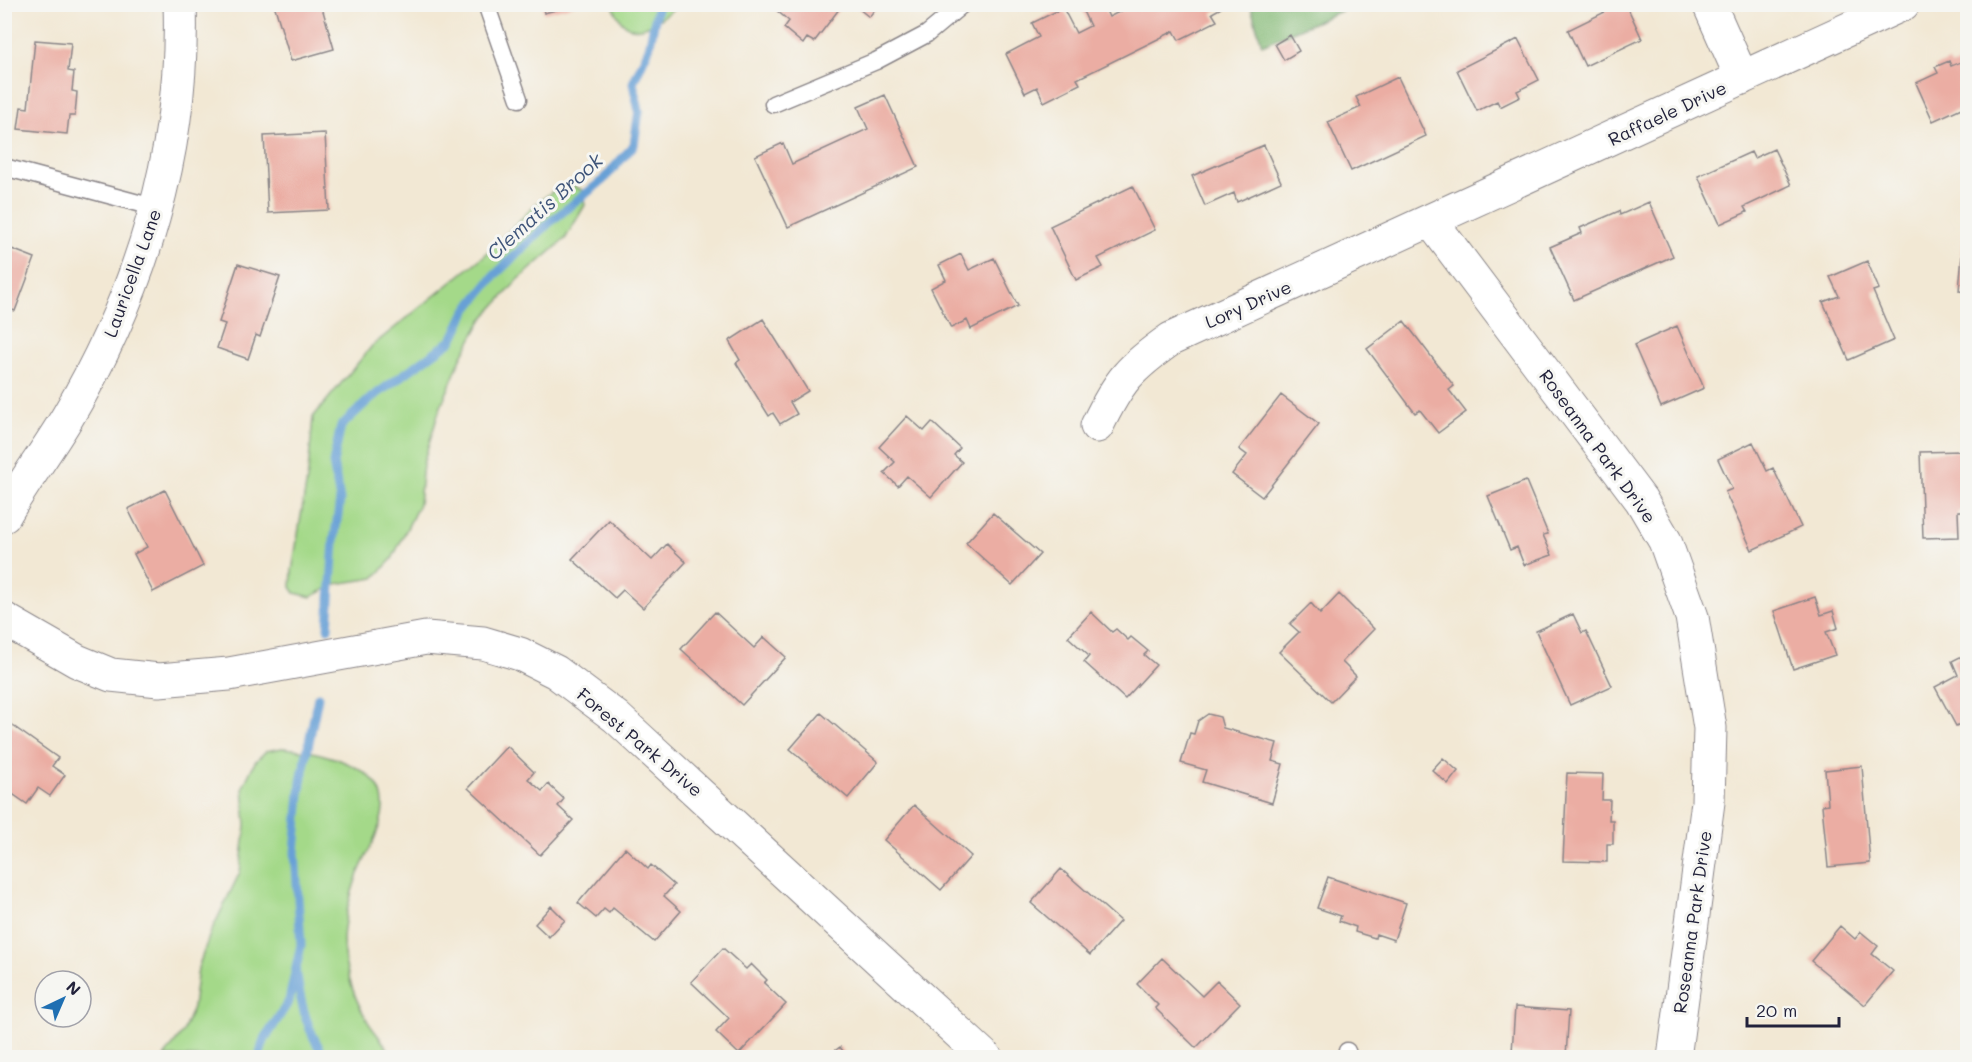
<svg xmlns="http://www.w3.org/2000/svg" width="1972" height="1062" font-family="Mali,sans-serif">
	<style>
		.green { fill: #a4d989; stroke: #637e62; stroke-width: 1.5 }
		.forest { fill: #83b975; stroke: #526e58; stroke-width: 1.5 }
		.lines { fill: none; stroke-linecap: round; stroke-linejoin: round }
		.stream { stroke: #67a0d6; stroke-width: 9 }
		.building { fill: #ebada3 }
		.lane-casing { stroke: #8a8588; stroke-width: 19 }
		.street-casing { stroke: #8a8588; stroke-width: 35 }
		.lane { stroke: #fff; stroke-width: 16 }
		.street { stroke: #fff; stroke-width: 33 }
		.labels { text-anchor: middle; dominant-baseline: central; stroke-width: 6; stroke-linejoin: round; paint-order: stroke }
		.street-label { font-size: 18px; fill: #22223b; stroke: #f6f6f2 }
		.water-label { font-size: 20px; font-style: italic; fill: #3e5479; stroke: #f6f6f2 }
	</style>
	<rect width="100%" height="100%" fill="#f6f6f2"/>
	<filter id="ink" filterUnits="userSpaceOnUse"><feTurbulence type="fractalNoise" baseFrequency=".0167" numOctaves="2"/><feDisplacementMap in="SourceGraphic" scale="12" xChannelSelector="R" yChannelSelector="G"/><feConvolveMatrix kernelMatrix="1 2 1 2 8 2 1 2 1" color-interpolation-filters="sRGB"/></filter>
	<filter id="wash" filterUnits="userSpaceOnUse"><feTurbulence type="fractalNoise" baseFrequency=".008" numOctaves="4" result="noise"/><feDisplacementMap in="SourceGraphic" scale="24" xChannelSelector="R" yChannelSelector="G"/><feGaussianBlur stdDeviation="1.35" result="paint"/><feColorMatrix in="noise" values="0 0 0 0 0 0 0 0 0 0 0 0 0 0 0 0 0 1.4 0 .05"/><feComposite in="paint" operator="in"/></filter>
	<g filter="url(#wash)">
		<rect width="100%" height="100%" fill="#f2e8d4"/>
		<path class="green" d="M613 5V4L678 5C655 24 627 47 613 5Z
			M574 186 582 190 585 205 565 239 518 280 482 320 461 358 438 414 423 464 419 504 392 559 374 578 336 584 311 597 295 593 291 587 292 571 308 473 313 417 372 346 485 255 537 203 556 189Z
			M282 748C309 750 333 755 357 768 408 795 371 840 356 879 351 894 346 912 344 928 340 957 352 995 367 1020 373 1031 382 1039 388 1050L386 1057H164L183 1032 193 1007 198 968 210 934 240 872 246 826 243 787 255 762 266 751Z"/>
		<path class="forest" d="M1250 4H1355V5L1262 45Z"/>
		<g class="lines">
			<path class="stream" d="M328 628 334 541 340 500 333 463 341 426 371 398 452 340 466 311 494 276 549 223 603 180 634 145 639 111 633 83 649 48 658 4
				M297 976C301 1007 308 1031 325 1058
				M259 1058 263 1042 289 1001 301 945 295 852 301 782 318 697"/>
		</g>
		<g id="blocks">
			<path class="building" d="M274 4H321L334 49 291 61Z
				M542 4H575V5L544 13Z
				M778 4H843L814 42 807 38 803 44 784 28 789 21 775 9Z
				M853 4H879L869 17Z
				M1081 4H1103L1109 17 1135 4H1220L1221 8 1212 13 1217 21 1179 40 1174 31 1077 79 1080 84 1044 102 1037 87 1025 93 1006 54 1039 37 1032 23 1063 8 1076 33 1090 26 1080 5Z
				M1601 4H1626L1642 39 1585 66 1568 30 1605 12Z
				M1290 35 1299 51 1284 60 1275 44Z
				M1518 39 1539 80 1517 91 1520 97 1500 107 1497 101 1477 111 1457 70Z
				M35 40 71 43 68 71 74 72 72 91 77 92 75 116H69L67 134 18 129 21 107 28 108Z
				M1968 59V105L1933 121 1916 83 1938 73 1935 67 1949 61 1951 66Z
				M1398 77 1426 136 1351 171 1328 122 1361 107 1356 97Z
				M885 95 918 167 788 227 755 156 783 143 792 164 868 129 858 107Z
				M325 133 329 210 268 213 264 136Z
				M1264 145 1281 182 1237 202 1234 193 1205 206 1192 176Z
				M1774 149 1791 185 1744 207 1747 212 1720 224 1698 176 1751 152 1754 158Z
				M1133 186 1155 230 1098 258 1103 267 1076 280 1050 226Z
				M1649 202 1673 256 1574 300 1550 247 1582 233 1580 228 1619 211 1620 215Z
				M1964 231 1968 232V292L1959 291Z
				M4 246 35 258 15 311 4 307Z
				M961 254 969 270 994 258 1018 306 971 329 967 320 951 328 931 288 946 280 939 265Z
				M1867 261 1879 289 1873 291 1894 340 1849 360 1823 302 1839 296 1830 277Z
				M238 264 280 277 260 337 256 335 248 359 217 348 225 324 219 322Z
				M763 319 808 391 790 402 797 414 780 424 773 413 769 416 736 363 740 360 729 341Z
				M1404 321 1454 386 1449 390 1466 412 1438 433 1420 410 1415 413 1367 349Z
				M1677 326 1704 388 1661 407 1634 345Z
				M1281 395 1319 424 1262 497 1232 474 1247 455 1239 449Z
				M907 416 924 431 932 422 960 448 954 455 962 462 931 497 907 476 898 486 884 473 895 462 879 447Z
				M1753 442 1767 471 1773 468 1801 527 1752 550 1725 492 1732 489 1718 459Z
				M1962 451 1963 469 1968 468V492H1965V511H1958L1959 537 1923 538 1920 452Z
				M1526 481 1548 534 1543 535 1552 555 1524 565 1517 547 1510 550 1488 496Z
				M165 490 203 566 153 592 134 554 147 547 128 509Z
				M993 513 1040 554 1012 585 966 543Z
				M609 520 652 560 667 544 686 562 643 608 623 590 615 598 572 559Z
				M1339 594 1374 629 1342 662 1356 676 1331 702 1279 652 1299 632 1290 624 1311 603 1320 614Z
				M1815 597 1821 615 1833 611 1838 628 1826 632 1835 655 1793 669 1774 611Z
				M715 612 754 648 764 637 786 657 742 705 681 649Z
				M1091 612 1112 632 1116 629 1128 640 1131 637 1148 651 1144 655 1156 665 1125 699 1084 662 1089 656 1068 637Z
				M1573 614 1582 633 1586 631 1612 686 1570 705 1536 631Z
				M1968 653V720L1956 726 1935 687 1958 675 1952 661Z
				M821 713 878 762 848 798 790 749Z
				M1208 714 1220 717 1223 728 1277 743 1272 761 1283 764 1272 803 1202 782 1206 770 1181 763 1190 733 1194 734 1198 721Z
				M6 721 58 758 52 766 65 775 50 796 38 788 27 804 4 788Z
				M507 746 534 772 528 779 542 791 548 784 564 799 558 806 573 820 540 855 468 788Z
				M1443 758 1458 771 1448 784 1432 770Z
				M1862 766 1870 863 1828 867 1822 805 1828 804 1825 770Z
				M1567 773 1603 774 1602 800H1610L1609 820H1613V844H1607V862L1563 861Z
				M914 805 971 856 941 890 884 840Z
				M625 848 648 869 651 865 674 885 664 896 681 911 654 942 613 908 609 913 604 909 596 918 578 903Z
				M1061 869 1120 921 1090 955 1031 903Z
				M1328 877 1406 903 1394 940 1376 934 1375 938 1355 932 1356 927 1339 921 1341 916 1317 908Z
				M551 906 565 920 549 937 535 924Z
				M1840 926 1855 939 1861 932 1878 946 1872 954 1893 971 1865 1005 1811 961Z
				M723 948 746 969 751 964 767 980 764 983 786 1004 739 1054 716 1032 729 1018 691 982Z
				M1162 958 1202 996 1217 981 1240 1003 1196 1048 1155 1008 1158 1005 1137 984Z
				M1515 1007 1569 1011 1566 1056 1512 1052Z
				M840 1047 848 1058H825Z"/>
		</g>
	</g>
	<g filter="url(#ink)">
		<use href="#blocks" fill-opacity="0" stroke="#8a8588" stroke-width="1.5"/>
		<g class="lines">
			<g class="lane-casing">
				<path id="lane" d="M486 4 519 99
					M773 104 876 61 927 34 963 4
					M4 167 157 208
					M1347 1051 1349 1058"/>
			</g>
			<g class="street-casing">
				<path id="street" d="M1709 4 1742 78
					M1431 221 1641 500 1665 541 1692 617 1710 728 1708 802 1674 1058
					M1097 426C1119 380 1130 368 1171 339L1903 4
					M4 516C24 481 48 450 68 416 141 292 185 149 180 4
					M4 619 77 661 111 675 159 680 229 674 426 638 483 643 520 654 556 672 616 717 986 1058"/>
			</g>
			<use href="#lane" class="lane"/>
			<use href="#street" class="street"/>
		</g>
	</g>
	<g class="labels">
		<g class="street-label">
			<text transform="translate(1667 113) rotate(-25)">Raffaele Drive</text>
			<text transform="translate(132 273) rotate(-70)">Lauricella Lane</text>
			<text transform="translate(1248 304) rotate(-24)">Lory Drive</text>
			<text transform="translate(1598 446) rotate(54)">Roseanna Park Drive</text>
			<text transform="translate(640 742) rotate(40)">Forest Park Drive</text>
			<text transform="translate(1692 922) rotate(-82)">Roseanna Park Drive</text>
		</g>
		<g class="water-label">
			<text transform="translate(544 206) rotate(-42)">Clematis Brook</text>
		</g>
	</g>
	<rect width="1972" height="1062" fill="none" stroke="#f6f6f2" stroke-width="24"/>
	<g transform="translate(63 999) rotate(44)"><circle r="28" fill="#f6f6f2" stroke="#a1a1a9" stroke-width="1.5"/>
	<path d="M0-4.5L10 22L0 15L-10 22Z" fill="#1f6fb2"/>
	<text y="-9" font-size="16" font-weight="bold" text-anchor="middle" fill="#22223b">N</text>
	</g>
	<path d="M1747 1017v9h92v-9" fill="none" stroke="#22223b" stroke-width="3"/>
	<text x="1756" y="1017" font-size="18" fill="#22223b" stroke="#f6f6f2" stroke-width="4.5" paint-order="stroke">20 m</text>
</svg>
